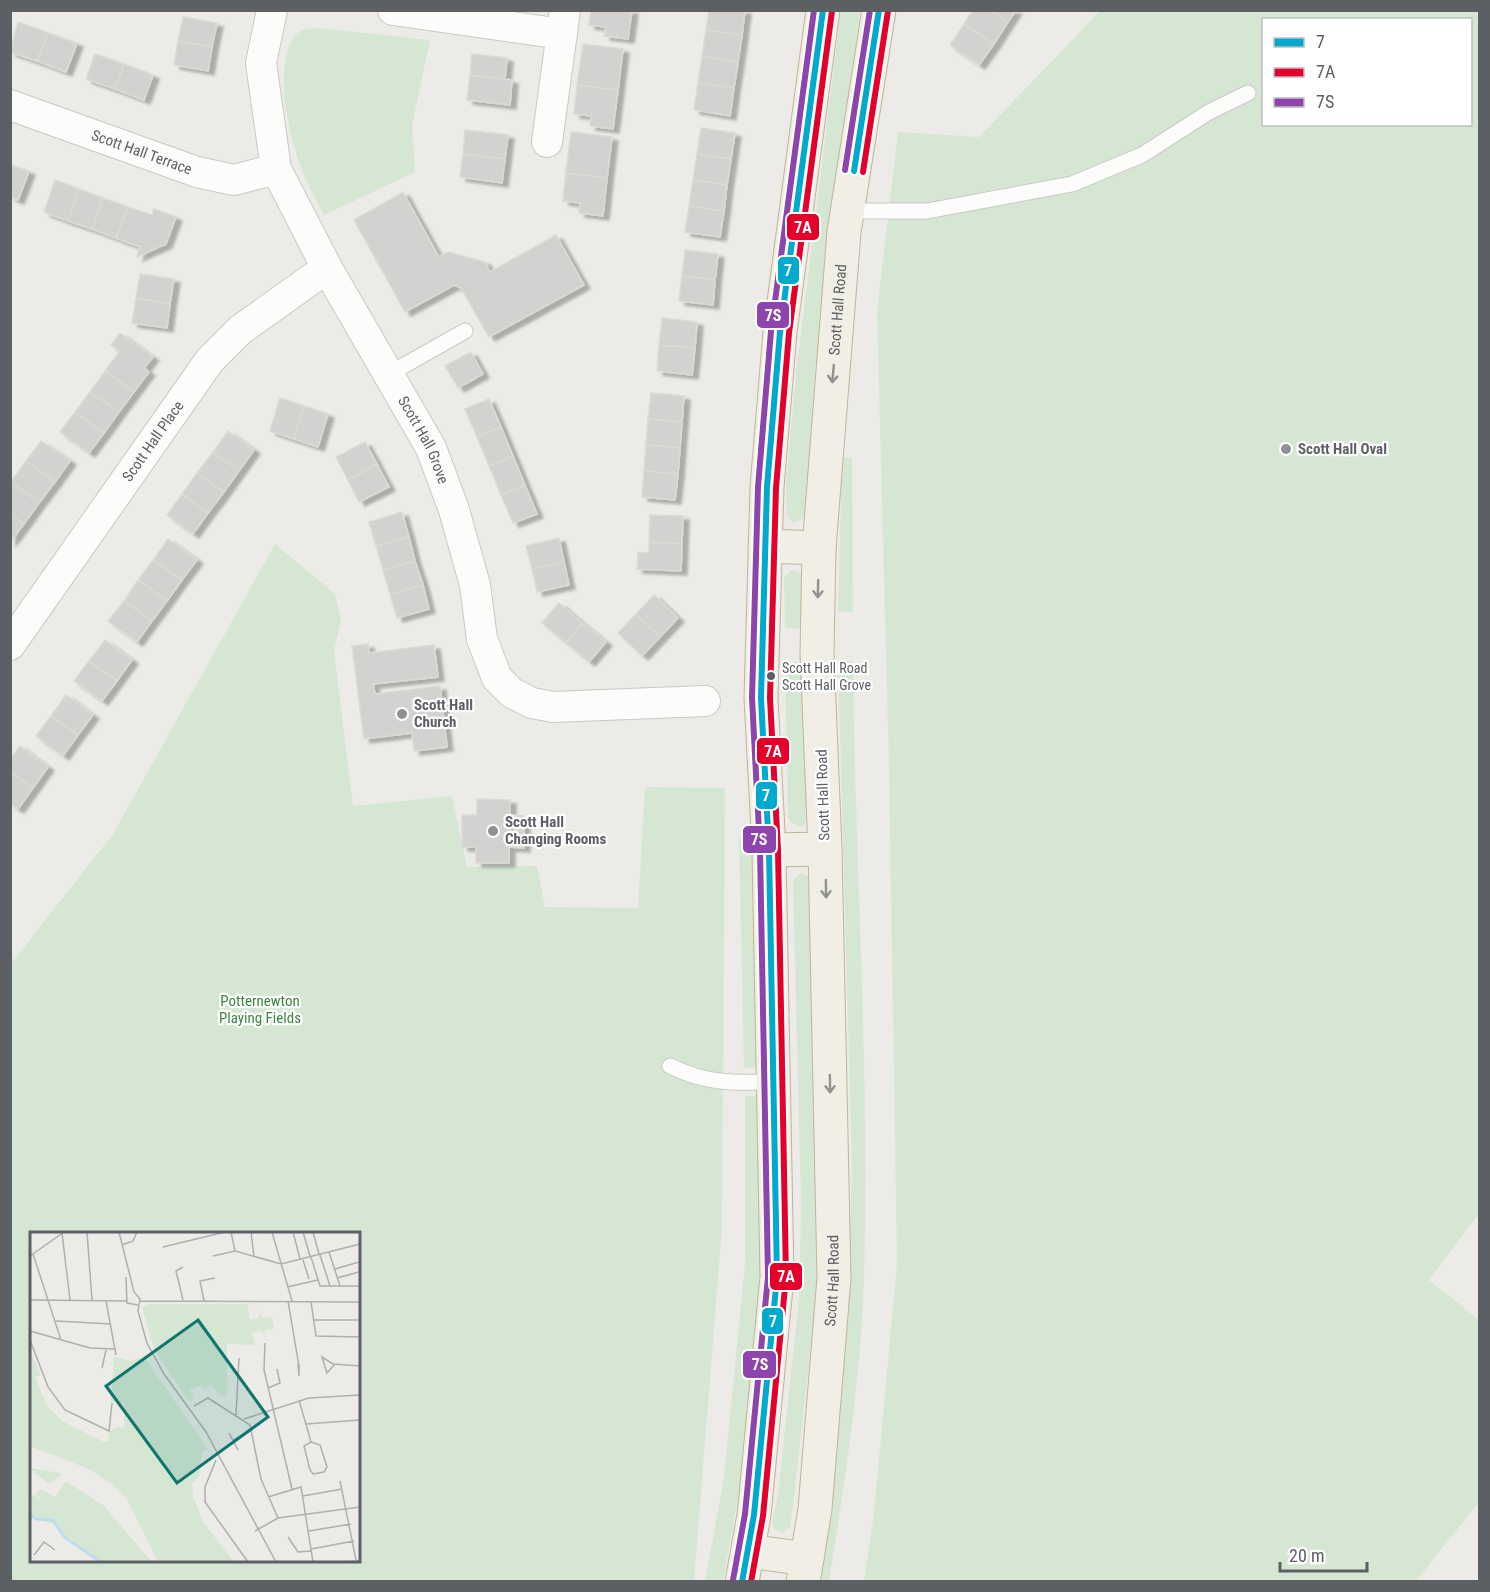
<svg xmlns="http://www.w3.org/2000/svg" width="1490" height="1592" font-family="'Roboto Condensed',sans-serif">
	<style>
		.green { fill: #d5e7d3; fill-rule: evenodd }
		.building { fill: #d3d2d0; stroke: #dbdad6; stroke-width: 1.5; filter: url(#shadow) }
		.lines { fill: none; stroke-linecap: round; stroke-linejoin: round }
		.service-casing { stroke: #c8c9c8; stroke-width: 17 }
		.minor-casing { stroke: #c8c9c8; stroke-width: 32 }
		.trunk-casing { stroke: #c1b497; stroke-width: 35 }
		.service { stroke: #fcfcfb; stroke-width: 15 }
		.minor { stroke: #fcfcfb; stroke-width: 30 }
		.trunk { stroke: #f0eee5; stroke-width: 33 }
		.bus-1-casing { stroke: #fff; stroke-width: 10 }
		.bus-2-casing { stroke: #fff; stroke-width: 10 }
		.bus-3-casing { stroke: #fff; stroke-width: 10 }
		.bus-1 { stroke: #00a9ce; stroke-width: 6 }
		.bus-2 { stroke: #e4002b; stroke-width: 6 }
		.bus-3 { stroke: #8e44ad; stroke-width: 6 }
		.oneway { stroke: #909291 }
		.poi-dot { fill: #8e9192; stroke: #fff; stroke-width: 2 }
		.bus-dot { fill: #5c6064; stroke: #fff; stroke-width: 2 }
		.labels { text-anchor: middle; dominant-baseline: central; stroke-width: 4.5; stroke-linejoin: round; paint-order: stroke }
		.bus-label { font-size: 14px; fill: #5c6064; stroke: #fff; text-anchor: start }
		.street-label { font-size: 15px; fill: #5c6064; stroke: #fff }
		.poi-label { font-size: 15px; font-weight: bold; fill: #5c6064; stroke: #fff; text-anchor: start }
		.park-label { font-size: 15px; fill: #3c8340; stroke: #fff }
		.inset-river { fill: none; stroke: #bedcf3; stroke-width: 3 }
		.inset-road { fill: none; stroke: #aeafaf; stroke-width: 1.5 }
		.view { fill: #0f766e; fill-opacity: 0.15; stroke: #0f766e; stroke-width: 3 }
		.inset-edge { fill: none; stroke: #5c6064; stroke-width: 3 }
		.line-badge { stroke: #fff; stroke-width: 2 }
		.badge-label { font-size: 16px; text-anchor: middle; font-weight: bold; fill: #fff }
	</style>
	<defs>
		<filter id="shadow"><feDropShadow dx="6" dy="4" stdDeviation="1.5" flood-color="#0004"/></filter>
	</defs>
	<rect width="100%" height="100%" fill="#ecebe7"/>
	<path class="green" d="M841 11H860L815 374 806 512 805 518 794 523 787 516 786 485 796 373Z
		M1100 11H1479L1480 1212 1429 1280 1479 1320V1502L1416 1581 864 1582 874 1513 897 1263 889 766 877 311 898 132 979 137ZM1264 20H1470V124H1264Z
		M318 28 430 40 412 126 415 172 324 215C317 201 309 187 303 173 290 139 273 72 293 38 298 29 309 29 318 28Z
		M842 457 852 458 853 612H838Z
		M275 544 335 594 341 620 334 651 353 806 452 796 467 867 537 866 545 907 638 908 645 787 725 788 722 1228 694 1581H11L10 965 113 834ZM32 1234H358V1560H32Z
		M792 570 803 574 804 629 785 628 784 577Z
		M853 661C855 866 870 1073 864 1278 861 1379 845 1481 829 1581L817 1582 849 1282 852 1162 838 662Z
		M805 662 810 816 803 827 791 823 788 817 785 663Z
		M739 838H754L761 1067 744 1068Z
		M801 873 811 877 819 1205 816 1301 794 1497 790 1527 783 1533 774 1528 772 1523 778 1494 799 1300 801 1205 793 880Z
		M745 1096H761V1260L742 1476 723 1581 705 1582 724 1478 745 1263Z"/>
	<path class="building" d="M591 10H632L628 39 604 36 606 27 589 25Z
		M709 10H745L742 35 706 30Z
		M973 10H991L1008 22 994 44 964 24Z
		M991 10H1016L1008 22Z
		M183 17 217 23 212 47 178 41Z
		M18 22 48 33 37 61 10 52Z
		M964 24 994 44 979 65 950 45Z
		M706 30 742 35 738 62 702 56Z
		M48 33 77 43 66 72 37 61Z
		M178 41 212 47 208 71 174 65Z
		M583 44 623 49 618 90 577 85Z
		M95 54 124 64 115 89 86 79Z
		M472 54 507 58 505 79 470 75Z
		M702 56 738 62 734 88 698 83Z
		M124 64 153 75 144 100 115 89Z
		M470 75 512 80 510 105 467 100Z
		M698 83 734 88 730 116 694 110Z
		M577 85 618 90 613 129 590 126 591 116 574 114Z
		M701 128 735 133 731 159 697 154Z
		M465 130 508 135 505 159 463 154Z
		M571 132 612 137 607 178 566 173Z
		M463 154 505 159 502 183 460 177Z
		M697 154 731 159 727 185 693 180Z
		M10 165 29 171 18 200 10 197Z
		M566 173 607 178 603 216 579 213 580 203 563 201Z
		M55 180 79 189 68 221 44 212Z
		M693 180 727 185 724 211 689 206Z
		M79 189 103 198 92 229 68 221Z
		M403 192 439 257 448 252 485 262 490 272 556 235 584 285 489 337 461 288 454 285 405 312 354 220Z
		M103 198 128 207 116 238 92 229Z
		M689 206 724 211 720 237 685 232Z
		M128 207 152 215 154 209 176 217 166 244 137 257 140 247 116 238Z
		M685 250 718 254 715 280 682 276Z
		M140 274 174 279 170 304 136 298Z
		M682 276 715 280 713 305 679 301Z
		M136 298 170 304 167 328 132 323Z
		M662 318 697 322 695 348 659 345Z
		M120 333 153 357 144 368 149 372 134 392 105 371 120 351 111 345Z
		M659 345 695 348 692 375 657 371Z
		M471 352 483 374 458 388 445 366Z
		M105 371 134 392 119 412 90 392Z
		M90 392 119 412 104 433 75 412Z
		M651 393 684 396 682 422 648 419Z
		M280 398 304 406 294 439 270 431Z
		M489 399 501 427 477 437 465 409Z
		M304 406 328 414 318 447 294 439Z
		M75 412 104 433 89 453 60 432Z
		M648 419 682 422 680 448 646 445Z
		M501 427 513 456 489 466 477 437Z
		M228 431 254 450 239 471 213 452Z
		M41 441 70 461 55 482 26 461Z
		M365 442 377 464 348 480 336 457Z
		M646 445 680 448 678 474 644 471Z
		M213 452 239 471 224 492 197 473Z
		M513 456 525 485 501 495 489 466Z
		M26 461 55 482 39 503 11 482Z
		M377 464 389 487 359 502 348 480Z
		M644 471 678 474 675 500 642 497Z
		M197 473 224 492 208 513 182 494Z
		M11 482 39 503 24 524 10 514Z
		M525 485 537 514 513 523 501 495Z
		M182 494 208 513 193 534 167 515Z
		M402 512 409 537 376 546 369 522Z
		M10 514 24 524 10 542Z
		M650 515 683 516 682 544 649 542Z
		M409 537 415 561 383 570 376 546Z
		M559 538 564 562 532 569 526 546Z
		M168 539 197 560 182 580 153 560Z
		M649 542 682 544 681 571 637 569 638 552 649 553Z
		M153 560 182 580 167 601 138 580Z
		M415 561 423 585 390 594 383 570Z
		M564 562 569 585 537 592 532 569Z
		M138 580 167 601 152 621 124 601Z
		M423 585 429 609 397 618 390 594Z
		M654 595 678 618 660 637 636 614Z
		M124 601 152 621 137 642 108 621Z
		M559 603 582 623 566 643 542 623Z
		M636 614 660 637 642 656 618 633Z
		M582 623 606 642 589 662 566 643Z
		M105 640 132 660 117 681 89 661Z
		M368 644 369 653 434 645 438 677 373 684 375 694 440 686 447 747 414 751 412 733 364 739 352 646Z
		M89 661 117 681 102 701 74 681Z
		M66 695 93 715 78 735 51 716Z
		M51 716 78 735 63 756 36 736Z
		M20 746 48 767 33 788 10 772V759Z
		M10 772 33 788 18 809 10 804Z
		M477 799 510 800V815L524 816V848L509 847V863H476V847H462V815H477Z"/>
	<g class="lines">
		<g class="service-casing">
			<path id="service" d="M847 211H927L1072 184 1142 155 1209 112 1248 93
				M389 374 465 331
				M670 1066C706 1084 734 1083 773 1082"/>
		</g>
		<g class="minor-casing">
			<g id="minor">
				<path id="s1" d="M272 10 261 63 276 169 327 268 431 448 454 510 475 585 482 639 497 678 512 693 532 703 553 707 705 701"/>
				<path d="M393 10 562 34"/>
				<path id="s2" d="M10 105 197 172 234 180 276 169"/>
				<path d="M547 142 565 10"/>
				<path id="s3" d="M10 645 210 360 240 330 327 268"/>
			</g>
		</g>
		<g class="trunk-casing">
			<g id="trunk">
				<path d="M765 546 819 548"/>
				<path d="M769 850 825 849"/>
				<path d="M748 1551 807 1559"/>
				<path d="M742 1582 754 1515 777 1277 769 850 761 698 767 487 780 332 823 10"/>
				<path id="s4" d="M803 1582 815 1509 834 1278 825 849 817 653 819 548 844 232 879 10"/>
			</g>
		</g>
		<use href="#service" class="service"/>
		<use href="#minor" class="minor"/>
		<use href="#trunk" class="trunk"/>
		<g class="bus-1-casing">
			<path id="bus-1" d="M854 171 879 10
				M742 1582 754 1515 777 1277 769 850 761 698 767 487 780 332 823 10"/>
		</g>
		<g class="bus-2-casing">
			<path id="bus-2" d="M863 172 888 11
				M751 1582 763 1516 786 1277 778 850 770 698 776 488 789 333 832 11"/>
		</g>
		<g class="bus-3-casing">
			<path id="bus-3" d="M845 170 870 10
				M733 1580 745 1514 768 1277 760 850 752 698 758 487 771 331 814 10"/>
		</g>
		<use href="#bus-1" class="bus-1"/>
		<use href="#bus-2" class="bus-2"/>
		<use href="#bus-3" class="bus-3"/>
	</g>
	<defs><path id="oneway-shaft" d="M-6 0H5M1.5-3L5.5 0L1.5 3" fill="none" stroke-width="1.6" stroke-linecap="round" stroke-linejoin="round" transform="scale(1.5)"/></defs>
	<g class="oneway">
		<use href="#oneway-shaft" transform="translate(833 374) rotate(95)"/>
		<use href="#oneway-shaft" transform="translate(818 589) rotate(91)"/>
		<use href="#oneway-shaft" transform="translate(826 889) rotate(89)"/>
		<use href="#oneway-shaft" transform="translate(830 1084) rotate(89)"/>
	</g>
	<g class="poi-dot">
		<circle cx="1286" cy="449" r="6"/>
		<circle cx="402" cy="714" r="6"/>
		<circle cx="493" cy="831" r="6"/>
	</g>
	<circle class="bus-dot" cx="771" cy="676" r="5"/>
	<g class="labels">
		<g class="bus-label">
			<text x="782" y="668">Scott Hall Road<tspan x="782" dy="17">Scott Hall Grove</tspan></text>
		</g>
		<g class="street-label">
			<text stroke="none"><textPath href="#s2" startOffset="140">Scott Hall Terrace</textPath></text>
			<text stroke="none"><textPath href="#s4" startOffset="1275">Scott Hall Road</textPath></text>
			<text stroke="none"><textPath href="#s1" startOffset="470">Scott Hall Grove</textPath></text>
			<text stroke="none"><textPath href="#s3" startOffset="249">Scott Hall Place</textPath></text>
			<text transform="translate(823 795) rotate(-92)">Scott Hall Road</text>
			<text stroke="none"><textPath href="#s4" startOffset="303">Scott Hall Road</textPath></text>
		</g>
		<g class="poi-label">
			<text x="1298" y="449">Scott Hall Oval</text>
			<text x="414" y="705">Scott Hall<tspan x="414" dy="17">Church</tspan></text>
			<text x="505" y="822">Scott Hall<tspan x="505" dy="17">Changing Rooms</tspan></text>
		</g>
		<g class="park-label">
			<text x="260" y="1001">Potternewton<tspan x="260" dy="17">Playing Fields</tspan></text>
		</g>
	</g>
	<g transform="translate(30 1232)">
		<rect width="330" height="330" fill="#ecebe7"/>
		<path d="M119 72H217L220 88 229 86 230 76 232 86 242 85 244 96 234 99 236 109 232 99 222 100 225 113 197 112V164H191L181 152 175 157 171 153 159 158 164 166 159 169 125 119 143 152 124 117 112 75ZM0 120 11 143 5 145 17 174 32 189 74 210 80 209 78 201 84 196 94 195V171L81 170 84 125 101 129 114 125 178 217 172 220 169 245 162 252 163 264 173 290 204 330H128L97 267 82 252 59 237 0 214ZM0 236 30 241 32 243 19 252ZM36 249 73 273 122 330H72L51 318 42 307 34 306 23 292 0 284V261L15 271 6 263 10 257 25 265Z" fill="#d5e7d3"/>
		<path class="inset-river" d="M0 282 6 287 23 288 34 305 71 330"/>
		<path class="inset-road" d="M57 0 62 68M89 0 104 60 110 67 108 79 117 111 134 142 176 200 246 330M201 0 205 19 251 32 330 12M221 0 224 25M242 0 262 69M263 0 270 27M273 0 280 24M283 0 289 22M32 1 40 68M92 13 103 9 107 0M133 15 195 0M299 20 310 54M3 22 31 108M330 22V77M290 23 300 54M0 24 34 0M183 24 205 19M281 25 290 54H329M273 28 279 47M153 35 146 39 153 68M305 37 329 30M96 45 97 71 108 73M307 46 329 40M257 55 288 48M0 68 97 69M76 69 86 123M110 69 330 70M174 69 170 49 185 46M258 69 269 134V144L268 132M281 70 286 104 330 105M283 88H330M26 89 81 92M0 99 60 116 84 117M0 108 18 155 35 178 79 199 82 171M235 111 234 138 262 257M305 132 297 141 292 125 303 132 330 134M72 136 76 118M238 156 250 151 247 137M269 168 281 210 290 213 297 235 294 240 283 242 280 238 274 214 281 210M164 174 178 166 220 193 231 247 248 286M206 183 209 126M214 187 279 166 330 163M276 192 330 188M199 201 208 218M203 208 222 198M186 228 175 255V270L218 330M310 249 326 328M273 264 312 257M238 265 271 255 283 330M225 299 248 286 330 275M279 299 321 292M258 305 268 320 282 319M281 317 324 309M4 323 14 310 25 318M311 330 330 329"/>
		<path class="view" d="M168 88 238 185 147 251 76 154Z"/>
		<rect width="330" height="330" class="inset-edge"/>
	</g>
	<g class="line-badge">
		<rect x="786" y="213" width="34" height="28" rx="6" fill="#e4002b"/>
		<rect x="777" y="256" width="23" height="29" rx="6" fill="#00a9ce"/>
		<rect x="756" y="301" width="34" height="28" rx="6" fill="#8e44ad"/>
		<rect x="756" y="737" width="34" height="28" rx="6" fill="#e4002b"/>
		<rect x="755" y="781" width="23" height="29" rx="6" fill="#00a9ce"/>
		<rect x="742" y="825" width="35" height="29" rx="6" fill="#8e44ad"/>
		<rect x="769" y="1262" width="34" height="29" rx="6" fill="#e4002b"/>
		<rect x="761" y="1307" width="23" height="28" rx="6" fill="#00a9ce"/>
		<rect x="742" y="1350" width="35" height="29" rx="6" fill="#8e44ad"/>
	</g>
	<g class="badge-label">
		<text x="803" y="233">7A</text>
		<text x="788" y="276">7</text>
		<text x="773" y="321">7S</text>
		<text x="773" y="757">7A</text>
		<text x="766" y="801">7</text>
		<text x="759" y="845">7S</text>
		<text x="786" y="1282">7A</text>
		<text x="773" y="1327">7</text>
		<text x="760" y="1370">7S</text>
	</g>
	<rect width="1490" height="1592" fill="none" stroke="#5c6064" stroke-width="24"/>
	<rect x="1262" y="18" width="210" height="108" fill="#ffffff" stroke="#bebfc1" stroke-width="1.5"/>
	<rect x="1274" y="38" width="30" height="9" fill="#00a9ce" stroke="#bebfc1" stroke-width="1.5"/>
	<text x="1316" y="48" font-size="18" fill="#5c6064">7</text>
	<rect x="1274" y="68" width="30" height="9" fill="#e4002b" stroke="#bebfc1" stroke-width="1.5"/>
	<text x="1316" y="78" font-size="18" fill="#5c6064">7A</text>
	<rect x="1274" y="98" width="30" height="9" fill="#8e44ad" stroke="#bebfc1" stroke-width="1.5"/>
	<text x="1316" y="108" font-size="18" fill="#5c6064">7S</text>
	<path d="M1280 1562v9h87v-9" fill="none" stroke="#5c6064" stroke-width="3"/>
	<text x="1289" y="1562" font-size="18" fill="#5c6064" stroke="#ffffff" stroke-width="4.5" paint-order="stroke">20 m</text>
</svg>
